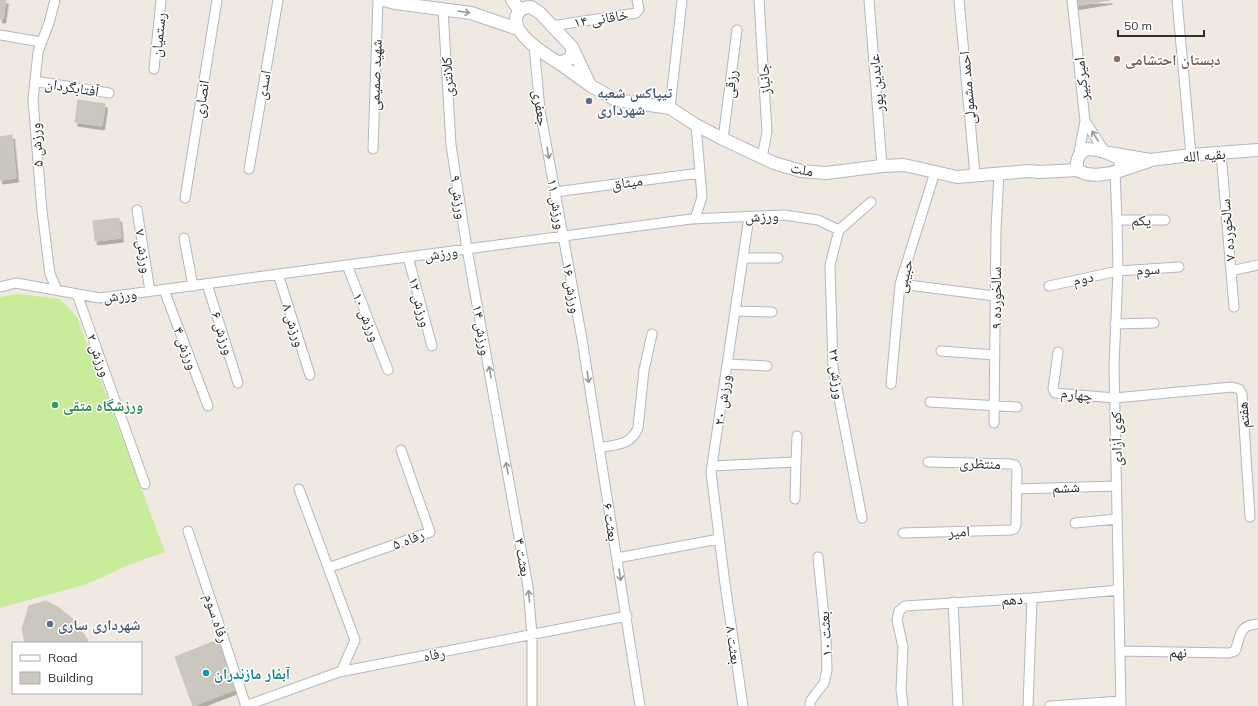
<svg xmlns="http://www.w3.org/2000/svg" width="1258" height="706" font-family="Mulish,'Noto Naskh Arabic',sans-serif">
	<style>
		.pitch { fill: #c9ec9a }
		.building { fill: #cbc7bf; stroke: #cbc5ba; filter: url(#shadow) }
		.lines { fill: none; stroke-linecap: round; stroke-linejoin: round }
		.street-casing { stroke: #b4b7c1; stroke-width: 11 }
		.secondary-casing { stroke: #b4b7c1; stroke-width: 14 }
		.street { stroke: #fff; stroke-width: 9 }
		.secondary { stroke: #fff; stroke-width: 12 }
		.oneway { stroke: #969696 }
		.education-dot { fill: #8d6e63; stroke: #fff; stroke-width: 1.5 }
		.service-dot { fill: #5c6f8a; stroke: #fff; stroke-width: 1.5 }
		.leisure-dot { fill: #2e9e5b; stroke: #fff; stroke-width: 1.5 }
		.culture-dot { fill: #0f9aa8; stroke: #fff; stroke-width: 1.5 }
		.labels { text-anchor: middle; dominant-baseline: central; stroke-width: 3; stroke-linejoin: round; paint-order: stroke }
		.street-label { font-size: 15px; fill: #2e2e2e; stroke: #fff }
		.education-label { font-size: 15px; font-weight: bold; fill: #785e54; stroke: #fff; text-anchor: start }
		.service-label { font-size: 15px; font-weight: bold; fill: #4e5e75; stroke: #fff; text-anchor: start }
		.leisure-label { font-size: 15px; font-weight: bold; fill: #27864d; stroke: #fff; text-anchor: start }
		.culture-label { font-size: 15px; font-weight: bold; fill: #0d838f; stroke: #fff; text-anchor: start }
	</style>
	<defs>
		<filter id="shadow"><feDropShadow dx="2.5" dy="4" stdDeviation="0" flood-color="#0004"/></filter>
	</defs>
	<rect width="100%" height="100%" fill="#efe9e1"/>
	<path class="pitch" d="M17 294 60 299 77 317 165 552 131 564 87 584 0 608V297Z"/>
	<path class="building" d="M0 0H6L3 19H0Z
		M1073 0H1110L1074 6Z
		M78 100 105 104 102 126 75 122Z
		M12 135 16 178 0 180V137Z
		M119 218 121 238 95 241 93 221Z
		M46 601 58 607 74 620 84 635 86 643H25L22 629 29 606Z
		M220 639 237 689 193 706 175 657Z"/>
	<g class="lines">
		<g class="street-casing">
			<path id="street" d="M55 0 49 23 38 52 33 100 42 211 50 274 57 290
				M759 0 767 132 762 157
				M869 0 882 166
				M959 0 975 175
				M1072 0 1085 121 1078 157
				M1177 0 1191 155
				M443 9 451 145 467 249 528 587 532 635V706
				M552 26 636 13 639 9 637 0
				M0 35 41 42
				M534 45 540 110 582 339 640 706
				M154 69 161 0
				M35 81 109 93
				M670 108 682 0
				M1085 121 1105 152
				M723 139 737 30
				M373 149 378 0
				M1221 153 1234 307
				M249 169 278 0
				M1115 172 1117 220 1118 271 1114 365 1121 706
				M555 192 700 173
				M185 198 217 0
				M137 210 150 291
				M695 219 702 197 696 125
				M1117 220H1165
				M839 230 830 265 833 367 862 518
				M184 238 193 286
				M408 257 432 346
				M743 258H778
				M347 265 388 370
				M1231 271 1258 265
				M278 274 310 375
				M207 284 238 383
				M900 284 995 296
				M1049 286 1118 271 1179 267
				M0 287 16 283 100 298 691 219 784 215 818 220 839 230 871 202
				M164 290 208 406
				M77 294 145 484
				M735 311 772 312
				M1115 324 1154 323
				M941 351 995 355
				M1058 352 1053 389 1055 393 1115 398 1232 387 1239 389 1242 394 1250 517
				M727 364 767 366
				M891 384 900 284 935 172
				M930 402 1017 407
				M994 423 996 229 999 173
				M599 448C617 444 630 446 638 428L644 370 652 334
				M796 462 797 436
				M712 466 796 462 795 499
				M299 489 355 640 341 672
				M1016 489 1116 486
				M1075 523 1117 519
				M188 531 246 706
				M903 533 1011 530 1014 529 1016 525 1017 470 1015 465 1011 464 928 462
				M617 558 719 539
				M328 568 430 532 401 450
				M953 602 958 706
				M1120 651 1229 653 1235 651C1241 636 1238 625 1258 624
				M245 706 339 672 627 616
				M743 706 725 584 711 472 749 217
				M810 706V702L814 696 824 683 827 670 826 637 818 557
				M903 706 901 689 903 647 897 620 899 611 905 606 1032 598 1119 590
				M1028 706 1032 598
				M1050 706 1121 701"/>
		</g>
		<g class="secondary-casing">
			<path id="secondary" d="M384 0 395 3 471 13 518 29
				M512 0 520 11
				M531 7 540 13 572 47V54L569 59 559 63C546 55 507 31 518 13 521 8 526 7 531 7Z
				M572 47 589 83
				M559 63 591 86 616 100 670 108 696 125 723 139 774 163 801 171 826 173 882 166 904 165 957 177 1029 171 1040 172 1078 170
				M1087 149C1099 149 1110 153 1120 159L1121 167 1119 171C1106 174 1089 178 1078 170 1075 161 1079 153 1087 149Z
				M1109 153 1150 160 1191 155 1258 150
				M1119 171 1149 161"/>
		</g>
		<use href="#street" class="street"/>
		<use href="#secondary" class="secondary"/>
	</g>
	<defs><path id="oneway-shaft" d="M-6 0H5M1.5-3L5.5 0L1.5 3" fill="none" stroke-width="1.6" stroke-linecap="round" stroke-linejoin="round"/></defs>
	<g class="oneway">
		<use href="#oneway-shaft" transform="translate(464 12) rotate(9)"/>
		<use href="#oneway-shaft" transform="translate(1095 136) rotate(-122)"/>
		<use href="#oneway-shaft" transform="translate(548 153) rotate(80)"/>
		<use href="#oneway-shaft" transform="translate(490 372) rotate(-100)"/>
		<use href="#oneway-shaft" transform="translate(588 377) rotate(81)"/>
		<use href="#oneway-shaft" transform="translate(507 468) rotate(-100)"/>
		<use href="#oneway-shaft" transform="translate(620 575) rotate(81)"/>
		<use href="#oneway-shaft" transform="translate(529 596) rotate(-95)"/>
	</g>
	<circle class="education-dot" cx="1117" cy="59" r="4"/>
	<g class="service-dot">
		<circle cx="589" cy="101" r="4"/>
		<circle cx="50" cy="624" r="4"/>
	</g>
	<circle class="leisure-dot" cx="55" cy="405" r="4"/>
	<circle class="culture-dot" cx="206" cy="673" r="4"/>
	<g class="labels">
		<g class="street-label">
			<text transform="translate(601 18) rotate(-9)">خاقانی ۱۴</text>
			<text transform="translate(158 35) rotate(-84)">رستمیان</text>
			<text transform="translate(375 75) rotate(-88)">شهید صمیمی</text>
			<text transform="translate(447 77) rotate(-93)">کلانتری</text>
			<text transform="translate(764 79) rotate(-94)">جانباز</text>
			<text transform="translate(1081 79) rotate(-96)">امیرکبیر</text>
			<text transform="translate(876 83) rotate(-95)">عابدین پور</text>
			<text transform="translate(730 84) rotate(-83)">رزقی</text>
			<text transform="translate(263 85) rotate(-80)">اسدی</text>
			<text transform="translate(72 87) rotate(9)">آفتابگردان</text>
			<text transform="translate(967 88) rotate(-95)">احمد مشمولی</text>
			<text transform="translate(201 99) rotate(-81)">انصاری</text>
			<text transform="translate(541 108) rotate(82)">جعفری</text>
			<text transform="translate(36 145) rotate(-94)">ورزش ۵</text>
			<text transform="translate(1204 155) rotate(-5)">بقیه الله</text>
			<text transform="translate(802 169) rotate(11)">ملت</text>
			<text transform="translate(627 182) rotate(-8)">میثاق</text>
			<text transform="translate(459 197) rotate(81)">ورزش ۹</text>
			<text transform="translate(557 204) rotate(80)">ورزش ۱۱</text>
			<text transform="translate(762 216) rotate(-2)">ورزش</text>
			<text transform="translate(1141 220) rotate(-1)">یکم</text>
			<text transform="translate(1227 230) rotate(-95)">سالخورده ۷</text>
			<text transform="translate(144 251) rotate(81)">ورزش ۷</text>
			<text transform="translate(441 253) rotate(-8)">ورزش</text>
			<text transform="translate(1148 269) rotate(-3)">سوم</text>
			<text transform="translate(904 276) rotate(-77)">حبیبی</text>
			<text transform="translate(1083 278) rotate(-12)">دوم</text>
			<text transform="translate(572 288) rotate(80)">ورزش ۱۶</text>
			<text transform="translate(120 295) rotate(-6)">ورزش</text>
			<text transform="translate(995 298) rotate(-90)">سالخورده ۹</text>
			<text transform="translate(420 302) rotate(75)">ورزش ۱۲</text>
			<text transform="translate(367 317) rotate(68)">ورزش ۱۰</text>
			<text transform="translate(294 325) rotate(72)">ورزش ۸</text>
			<text transform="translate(482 330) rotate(80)">ورزش ۱۴</text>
			<text transform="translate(223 333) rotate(72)">ورزش ۶</text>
			<text transform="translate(186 348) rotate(69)">ورزش ۴</text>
			<text transform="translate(99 355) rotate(70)">ورزش ۲</text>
			<text transform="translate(837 374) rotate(83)">ورزش ۲۲</text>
			<text transform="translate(1077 394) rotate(7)">چهارم</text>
			<text transform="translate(722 400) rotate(-82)">ورزش ۲۰</text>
			<text transform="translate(1243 415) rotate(-94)">هفتم</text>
			<text transform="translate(1116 439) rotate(-91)">کوی آزادی</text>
			<text transform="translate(980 463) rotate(2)">منتظری</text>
			<text transform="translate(1066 487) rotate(-2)">ششم</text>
			<text transform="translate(611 522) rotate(81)">بعثت ۶</text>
			<text transform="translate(959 531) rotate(-2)">امیر</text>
			<text transform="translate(408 539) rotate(-21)">رفاه ۵</text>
			<text transform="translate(523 557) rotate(80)">بعثت ۴</text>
			<text transform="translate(1012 599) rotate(-3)">دهم</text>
			<text transform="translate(217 618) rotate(72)">رفاه سوم</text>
			<text transform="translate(825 634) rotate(-94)">بعثت ۱۰</text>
			<text transform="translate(734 645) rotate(82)">بعثت ٨</text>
			<text transform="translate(1178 652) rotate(1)">نهم</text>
			<text transform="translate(434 654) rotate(-11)">رفاه</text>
		</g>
		<g class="education-label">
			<text x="1125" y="59">دبستان احتشامی</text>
		</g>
		<g class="service-label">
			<text x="597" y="92">تیپاکس شعبه<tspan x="597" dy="17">شهرداری</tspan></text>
			<text x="58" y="624">شهرداری ساری</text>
		</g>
		<g class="leisure-label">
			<text x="63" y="405">ورزشگاه متقی</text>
		</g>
		<g class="culture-label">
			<text x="214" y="673">آبفار مازندران</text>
		</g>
	</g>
	<rect x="12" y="642" width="130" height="52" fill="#ffffff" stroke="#ababab"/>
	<rect x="20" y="655" width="20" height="6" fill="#ffffff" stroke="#ababab"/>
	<text x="48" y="662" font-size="12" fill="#2e2e2e">Road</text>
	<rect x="20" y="672" width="20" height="12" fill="#cbc7bf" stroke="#ababab"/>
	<text x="48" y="682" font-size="12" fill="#2e2e2e">Building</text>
	<path d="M1118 30v6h86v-6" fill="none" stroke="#2e2e2e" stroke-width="2"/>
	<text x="1124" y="30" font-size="12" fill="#2e2e2e" stroke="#ffffff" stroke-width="3" paint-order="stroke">50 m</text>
</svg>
